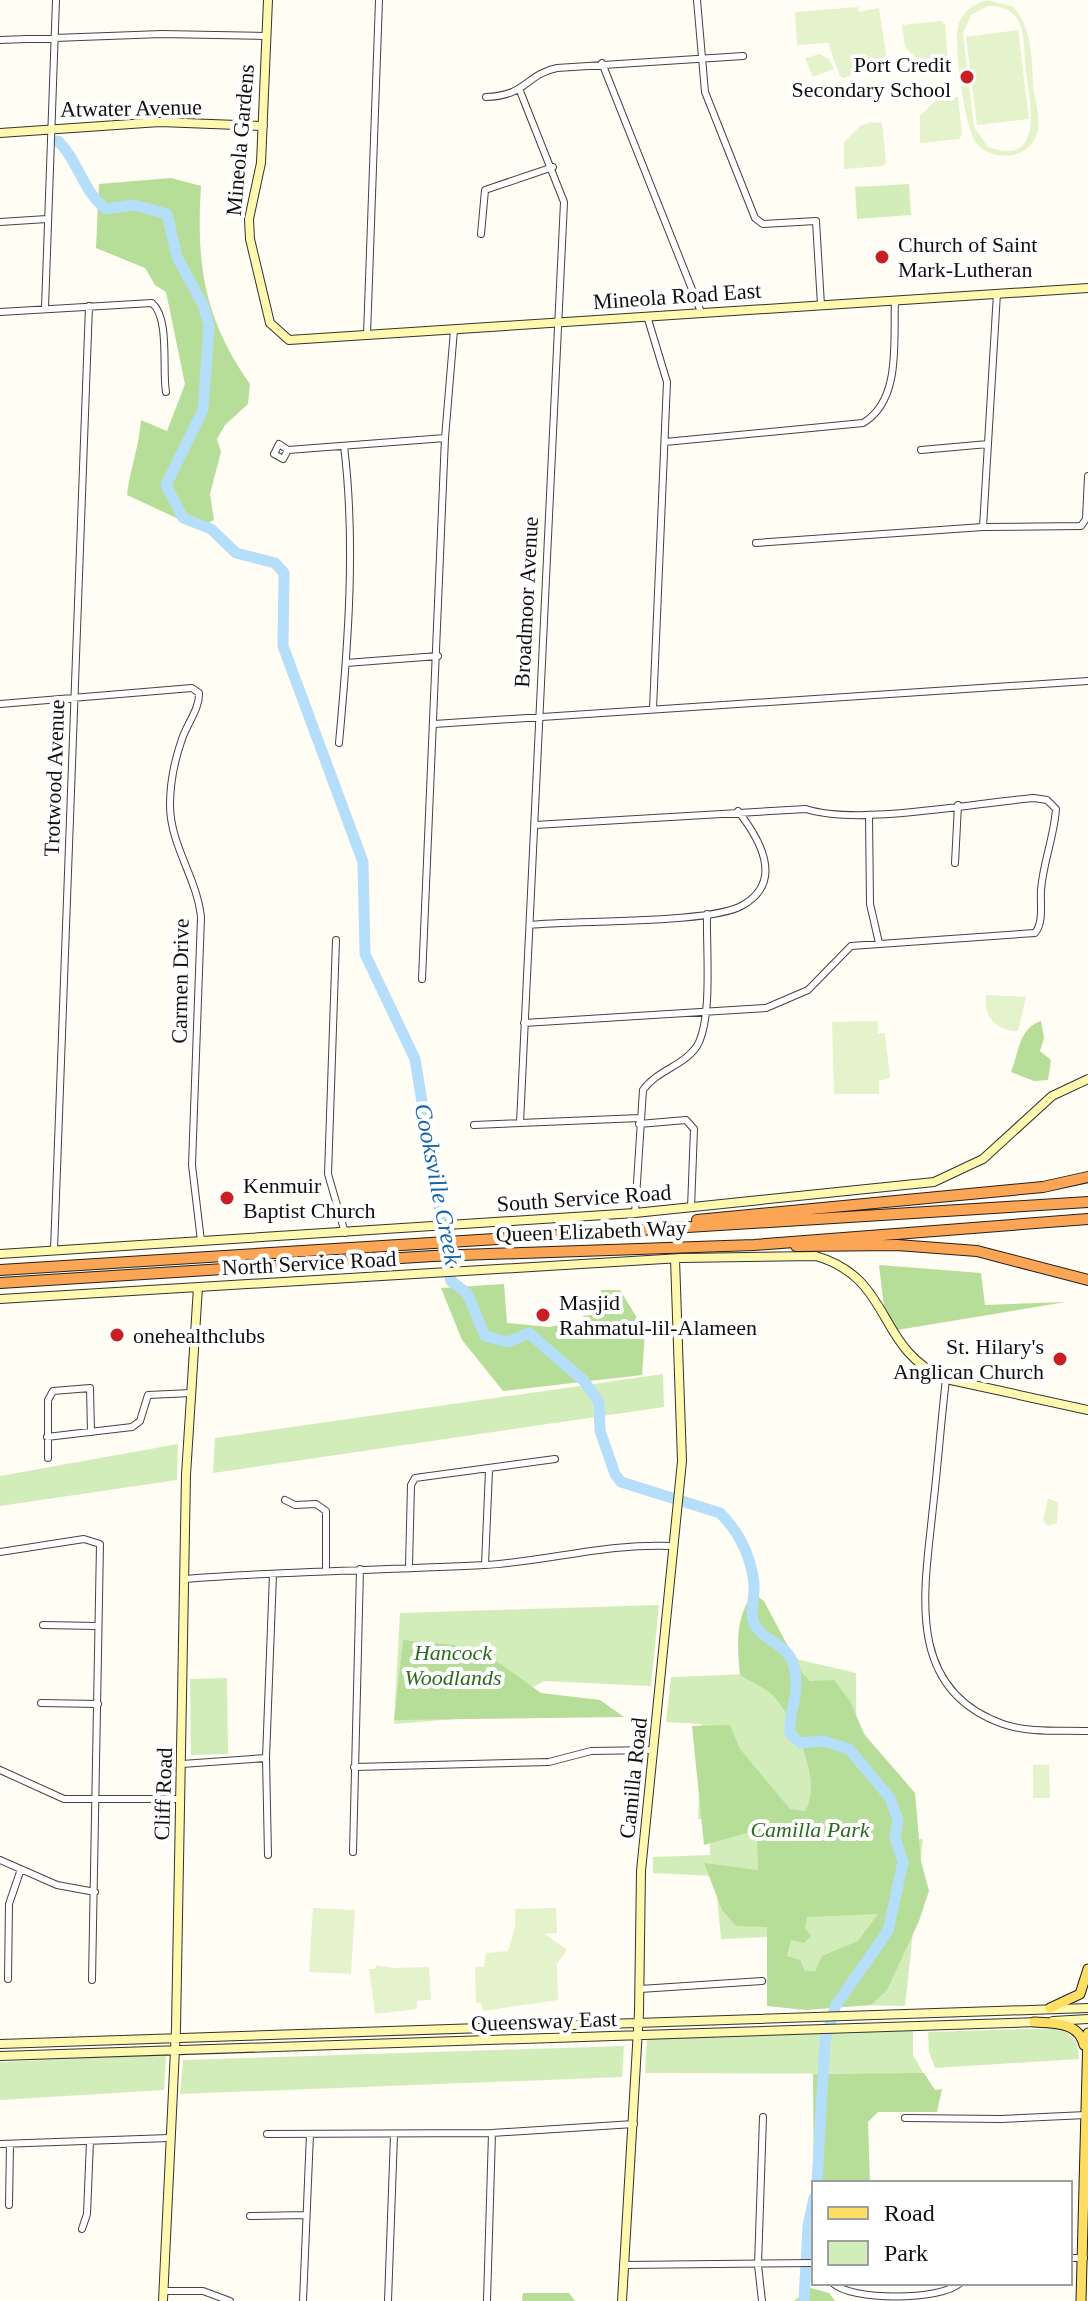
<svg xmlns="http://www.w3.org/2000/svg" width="1088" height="2301" font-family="Georgia,serif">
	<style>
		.green { fill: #d3edba }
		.forest { fill: #b6de98; fill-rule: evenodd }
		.pitch { fill: #e5f3cd; fill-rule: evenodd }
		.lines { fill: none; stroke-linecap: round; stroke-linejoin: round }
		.river { stroke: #b5defa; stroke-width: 11 }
		.street-casing { stroke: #434343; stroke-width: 8 }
		.secondary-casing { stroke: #323232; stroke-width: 10 }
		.primary-casing { stroke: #212121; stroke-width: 11 }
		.highway-casing { stroke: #212121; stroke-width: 12 }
		.street { stroke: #fff; stroke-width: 6 }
		.secondary { stroke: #fff8af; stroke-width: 8 }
		.primary { stroke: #ffde64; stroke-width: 9 }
		.highway { stroke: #fca655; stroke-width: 10 }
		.poi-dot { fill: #ca1f22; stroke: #fff; stroke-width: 3 }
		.labels { text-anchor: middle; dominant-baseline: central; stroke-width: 8; stroke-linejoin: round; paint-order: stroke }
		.poi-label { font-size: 22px; fill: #101010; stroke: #fff; text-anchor: start }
		.street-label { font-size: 22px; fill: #101010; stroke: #fff }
		.park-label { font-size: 22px; font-style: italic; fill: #2a6d1c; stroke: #fff }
		.water-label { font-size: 24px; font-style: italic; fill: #1163ab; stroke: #fff }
	</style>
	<rect width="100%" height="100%" fill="#fffdf4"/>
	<path class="green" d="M909 184 911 215 857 219 855 187Z
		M663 1374 664 1407 213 1473 215 1438Z
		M178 1444 177 1480 0 1506V1476Z
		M659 1605 651 1686 545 1681 511 1697 480 1717 394 1724 400 1613Z
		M753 1649 856 1673V1724L910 1787 912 1839H923L905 2006 770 2003 767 1937 721 1939 715 1876 653 1873V1857L710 1855 709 1819H698L702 1724 666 1722 671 1677 752 1674Z
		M227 1678 228 1754 191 1755 190 1679Z
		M1062 2028 1077 2041 1079 2059 935 2068 929 2052 928 2032Z
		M913 2029V2055L924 2074 645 2073 647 2038Z
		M624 2046 622 2077 180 2094 183 2060Z
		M166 2055 164 2090 0 2100V2062Z"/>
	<path class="forest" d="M171 178 201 186C196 264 204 319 250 384L248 404 225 425 217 439 221 452 210 494 214 520 198 528 127 495C130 469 139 447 141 420L167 431 185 384 166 292 155 285 145 268 96 248 99 184Z
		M1041 1021 1044 1038 1040 1051 1051 1060 1048 1080 1034 1081 1011 1072C1019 1052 1019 1028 1041 1021Z
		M879 1265 981 1273 985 1305 1066 1302 897 1330 884 1307Z
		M504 1284 507 1323 549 1327 581 1321 583 1316 600 1314 601 1290H620L645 1331 642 1375 503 1391 462 1340 441 1288Z
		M753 1593 764 1601 802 1673 810 1681 834 1680 850 1701 865 1736 915 1793 921 1861 929 1891 919 1921 887 1990 871 2005 806 2010 767 2006V1927L736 1926 722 1910 704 1863 758 1870 757 1830 704 1845 692 1726 730 1725 740 1749 790 1809 805 1811C823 1783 796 1724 777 1700 769 1689 751 1682 740 1675 737 1644 735 1619 753 1593ZM878 1914 858 1941 822 1956 815 1971H805L800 1960 787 1956 791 1940 804 1943 811 1936 805 1928 807 1917Z
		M403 1640 462 1646 498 1662 541 1693 600 1700 624 1717 394 1720Z
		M924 2073 935 2090 942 2089 937 2112H878L868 2122 870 2183H814V2203L813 2074Z
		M811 2288 829 2293 835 2301H794Z
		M523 2293H569L575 2301H522Z"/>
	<path class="pitch" d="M986 0 1012 6C1034 27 1031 63 1034 92 1036 104 1040 118 1038 129 1034 159 993 164 976 143 965 129 952 39 959 23 964 10 974 5 986 0ZM988 6C999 6 1009 8 1016 17 1026 30 1024 56 1026 72 1030 102 1045 168 988 147L974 127 963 33 971 15Z
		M858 7 859 12 879 8 888 67 868 68 844 78 840 76 828 43 797 45 795 12Z
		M941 21 945 24 948 64 921 63 905 47 902 25Z
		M1018 30 1029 119 977 125 966 37Z
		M820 54 829 59 834 69 813 77 805 58Z
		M947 96 958 97 962 135 959 139 920 143V116L936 100Z
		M871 122 882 123 886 162 883 166 844 169V142L860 126Z
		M986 995 1026 997 1018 1031C996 1031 983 1017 986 995Z
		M878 1021V1033H885L890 1078 879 1081V1094H834L832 1022Z
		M1048 1498 1058 1503 1057 1523 1048 1526 1043 1521Z
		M1033 1765H1049L1050 1798H1033Z
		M313 1908 355 1910 351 1974 309 1972Z
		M556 1908 557 1933 545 1934 567 1950 557 1964 558 2000 483 2011 481 2003H476L475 1967H484L486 1953 508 1951 515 1927V1909Z
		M376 1965 394 1968 429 1967 431 2000 417 2001V2009L375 2014 369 1969H375Z"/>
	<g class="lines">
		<path class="river" d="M58 141C79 161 82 191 106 209L134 205 167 214 177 257 203 305 209 326 203 410 166 485 183 518 211 529 236 553 275 563 284 573 283 646 363 862 365 954 415 1059 451 1281 467 1293 485 1336 508 1342 529 1333 584 1381 599 1402 600 1431 615 1474 621 1482 720 1513C740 1533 751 1556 754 1584 755 1598 748 1616 756 1627 768 1644 788 1644 794 1666 801 1698 788 1708 790 1734L800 1743 823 1741 849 1749 890 1798 898 1820 895 1838 903 1862 888 1931 836 2005 825 2040 817 2183
			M804 2301 808 2226 814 2198"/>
		<g class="street-casing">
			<path id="street" d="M697 0 705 92 755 218 763 224 816 221 821 305
				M0 40 162 34 267 36
				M602 63 701 312
				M486 97C527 96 526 74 557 68L743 56
				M0 222 47 219
				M481 234 485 190 553 167
				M45 308 56 0
				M0 312 152 303C170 318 162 369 166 392
				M647 316 667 382 653 709
				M367 335 379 0
				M665 442 863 423C902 400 893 340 895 300
				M288 450 283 459 274 454 279 444 288 450 445 438
				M921 450 988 444
				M983 527 997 293
				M756 543 983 527 1081 526 1086 519 1088 476
				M346 663 438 656
				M0 704 192 688 199 693C200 708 187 724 182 739 175 759 170 783 170 805 170 845 197 878 201 917L192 1165 201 1241
				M434 724 1088 681
				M339 743C348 646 356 543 344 446
				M869 815 870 904 879 943
				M955 863 958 805
				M530 925C574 920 713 924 743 905 785 881 759 838 738 811
				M336 940 328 1174 345 1233
				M422 979 445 438 454 330
				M524 1023 766 1008 808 990 851 946 1035 933C1044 922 1040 904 1041 890 1043 863 1054 837 1056 809L1047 800 1034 798C974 803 859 826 806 809L535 825
				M520 1123 564 202 520 91
				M639 1124 686 1120 694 1129 691 1208
				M474 1125 640 1118
				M635 1213 643 1090C657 1070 684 1066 697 1046 713 1019 706 947 707 914
				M54 1250 89 306
				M946 1379C941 1422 938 1464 933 1507 925 1588 903 1689 1003 1724 1029 1733 1061 1730 1088 1731
				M47 1437 132 1427 140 1421 148 1395 192 1393
				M48 1458V1400L53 1391 90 1388 91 1432
				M285 1500 295 1505 316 1504 326 1511V1570
				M0 1552 84 1539 100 1544 92 1980
				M485 1565 489 1470
				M409 1566 411 1485 415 1478 555 1459
				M185 1579C285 1571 385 1570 485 1565 551 1561 605 1543 673 1546
				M43 1625 97 1626
				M41 1703 98 1704
				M182 1764 266 1758
				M354 1767 549 1762 591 1751 653 1750
				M0 1770 64 1799H180
				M353 1852 360 1569
				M268 1855 266 1758 273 1574
				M0 1860 57 1885 95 1892
				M8 1979 9 1904 21 1869
				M640 1989 762 1981
				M905 2118 1001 2119 1086 2115
				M267 2134 492 2133 634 2124
				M0 2144 169 2138
				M9 2205 10 2144
				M250 2216 306 2215
				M82 2229 87 2214 90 2141
				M1070 2258H1084
				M623 2265 814 2263
				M833 2283C850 2301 941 2301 960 2283
				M164 2291H203L230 2301
				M303 2301 310 2134
				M388 2301 394 2135
				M487 2301 492 2133
				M762 2301 758 2265 763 2117"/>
		</g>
		<g class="secondary-casing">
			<path id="secondary" d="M268 0 261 163 249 219 250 239 270 323 289 340 1088 288
				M0 133 160 122 263 126
				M0 1254 635 1213 934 1182 983 1159 1052 1096 1088 1079
				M0 1299 681 1258 816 1256C894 1279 875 1349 946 1379L1088 1410
				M1053 2021 1088 2019
				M0 2044 1088 2008
				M0 2056 1039 2022
				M163 2301 176 2028 186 1475 198 1287
				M622 2301 639 2012 641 1871 682 1461 675 1259"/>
		</g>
		<g class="primary-casing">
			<path id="primary" d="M1050 2008 1080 1994 1088 1969
				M1034 2022C1054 2023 1079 2022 1084 2045
				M1081 2301 1088 2033"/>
		</g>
		<g class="highway-casing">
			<path id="highway" d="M697 1220 1043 1187 1088 1177
				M796 1246 897 1245 977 1251 1088 1280
				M0 1270 1088 1202
				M0 1283 433 1256 754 1245 1088 1219"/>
		</g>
		<use href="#street" class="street"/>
		<use href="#secondary" class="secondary"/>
		<use href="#primary" class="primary"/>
		<use href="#highway" class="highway"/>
	</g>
	<g class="poi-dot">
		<circle cx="967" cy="77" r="8"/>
		<circle cx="882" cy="257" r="8"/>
		<circle cx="227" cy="1198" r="8"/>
		<circle cx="543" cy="1315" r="8"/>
		<circle cx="117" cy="1335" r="8"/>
		<circle cx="1060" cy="1359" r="8"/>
	</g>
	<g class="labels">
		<g class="poi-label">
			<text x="951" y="64" text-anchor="end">Port Credit<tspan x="951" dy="25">Secondary School</tspan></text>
			<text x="898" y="244">Church of Saint<tspan x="898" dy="25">Mark-Lutheran</tspan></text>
			<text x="243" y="1185">Kenmuir<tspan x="243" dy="25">Baptist Church</tspan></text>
			<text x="559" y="1302">Masjid<tspan x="559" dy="25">Rahmatul-lil-Alameen</tspan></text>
			<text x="133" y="1335">onehealthclubs</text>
			<text x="1044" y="1346" text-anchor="end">St. Hilary's<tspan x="1044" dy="25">Anglican Church</tspan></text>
		</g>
		<g class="street-label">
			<text transform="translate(131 108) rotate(-1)">Atwater Avenue</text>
			<text transform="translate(240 140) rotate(-85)">Mineola Gardens</text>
			<text transform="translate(677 296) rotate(-4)">Mineola Road East</text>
			<text transform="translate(526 602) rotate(-87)">Broadmoor Avenue</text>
			<text transform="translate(54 778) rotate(-88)">Trotwood Avenue</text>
			<text transform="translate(180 981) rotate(-89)">Carmen Drive</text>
			<text transform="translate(584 1198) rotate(-4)">South Service Road</text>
			<text transform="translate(591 1231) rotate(-2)">Queen Elizabeth Way</text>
			<text transform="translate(309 1263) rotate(-3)">North Service Road</text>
			<text transform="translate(633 1778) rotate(-84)">Camilla Road</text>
			<text transform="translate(163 1794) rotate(-88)">Cliff Road</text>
			<text transform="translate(544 2021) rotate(-2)">Queensway East</text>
		</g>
		<g class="park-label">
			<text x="453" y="1652">Hancock<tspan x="453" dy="25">Woodlands</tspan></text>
			<text x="810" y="1829">Camilla Park</text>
		</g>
		<g class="water-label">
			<text transform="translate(438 1184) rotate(79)">Cooksville Creek</text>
		</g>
	</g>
	<rect x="812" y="2181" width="260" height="104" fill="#ffffff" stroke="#9f9f9f" stroke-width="2"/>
	<rect x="828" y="2207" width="40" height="12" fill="#ffde64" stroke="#9f9f9f" stroke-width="2"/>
	<text x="884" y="2221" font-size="24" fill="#101010">Road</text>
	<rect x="828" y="2241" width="40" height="24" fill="#d3edba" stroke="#9f9f9f" stroke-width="2"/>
	<text x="884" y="2261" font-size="24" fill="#101010">Park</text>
</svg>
